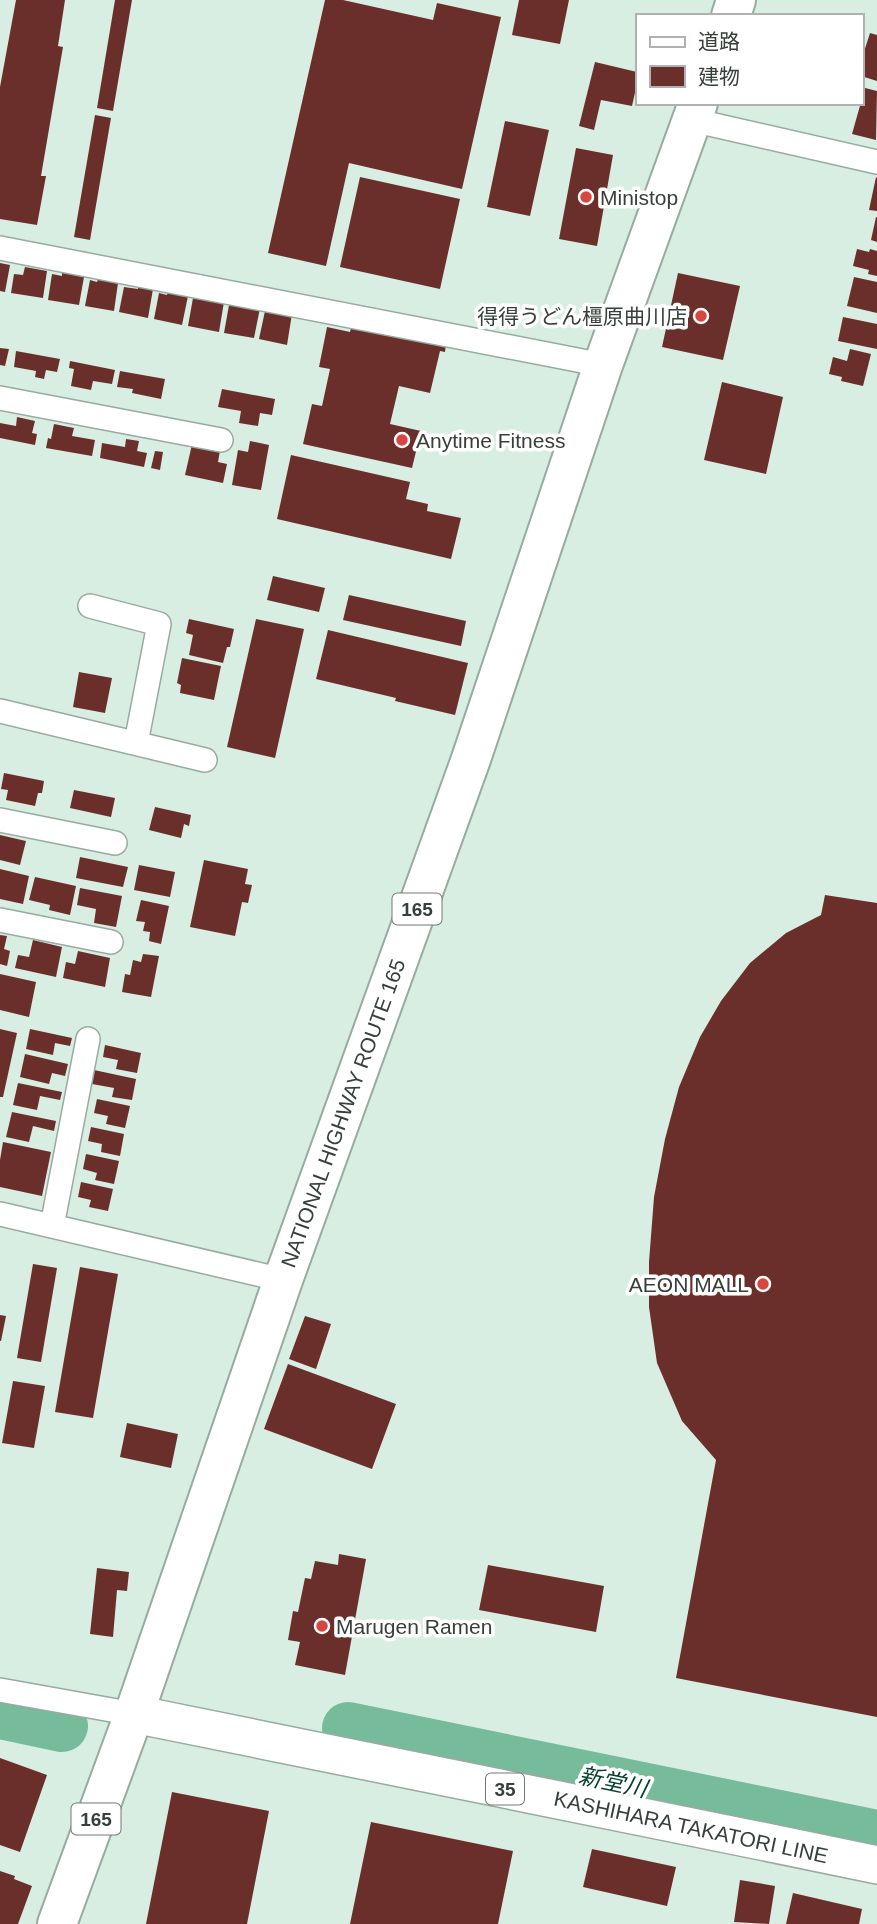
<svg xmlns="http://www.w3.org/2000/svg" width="877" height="1924" font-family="Arial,'Noto Sans JP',sans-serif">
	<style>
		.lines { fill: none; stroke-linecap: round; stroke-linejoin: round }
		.river { stroke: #77bc9a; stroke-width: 52 }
		.building { fill: #6b2f2b }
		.minor-casing { stroke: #97aba0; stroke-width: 26 }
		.primary-casing { stroke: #97aba0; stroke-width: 40 }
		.trunk-casing { stroke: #97aba0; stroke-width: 42 }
		.minor { stroke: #fff; stroke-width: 23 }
		.primary { stroke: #fff; stroke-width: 37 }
		.trunk { stroke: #fff; stroke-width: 38 }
		.poi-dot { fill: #d54741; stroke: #fff; stroke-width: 2.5 }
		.labels { text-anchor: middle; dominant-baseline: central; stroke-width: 7; stroke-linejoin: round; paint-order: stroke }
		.shield { fill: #fff; stroke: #737975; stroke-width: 2 }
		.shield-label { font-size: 19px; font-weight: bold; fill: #373f3a }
		.poi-label { font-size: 21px; fill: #373f3a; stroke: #fff; text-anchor: start }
		.street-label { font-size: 21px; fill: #373f3a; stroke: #fff }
		.water-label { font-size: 23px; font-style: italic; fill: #05412b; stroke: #fff }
	</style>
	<rect width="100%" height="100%" fill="#d9eee3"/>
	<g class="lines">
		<path class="river" d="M0 1713 62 1726
			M348 1728 877 1836"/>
	</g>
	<path class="building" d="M16 0H65L58 46 63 47 41 176H46L37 225 0 219V87Z
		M115 0H132L113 111 97 108Z
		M325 0H343L433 20 437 3 501 17 462 189 349 163 326 266 268 253Z
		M519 0H569L560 44 512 35Z
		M870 33 877 35V81L861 76V61Z
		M595 62 637 72V84L632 106 601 100 594 130 579 126Z
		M865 88 877 91 876 140 852 134Z
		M95 115 111 118 90 240 74 237Z
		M505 121 549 130 530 216 487 207Z
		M576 148 613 155 597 246 559 239Z
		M360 177 460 199 440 289 340 267Z
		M876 177 877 178V211L869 210Z
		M876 217H877V242L871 240Z
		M857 249 869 252 870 249 877 251V276L868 274 869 270 853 266Z
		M0 263 10 265 5 292 0 291Z
		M25 267 47 271 43 298 11 293 14 274 23 275Z
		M62 273 84 277 79 305 48 300 52 274 62 276Z
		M678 273 740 286 723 360 662 347Z
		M854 277 877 282V313L847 306Z
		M98 279 118 283 114 311 85 306 90 280 97 282Z
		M138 286 153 289 148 318 119 312 124 287 138 289Z
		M168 291 188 296 182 325 154 319 159 293 167 295Z
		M193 298 203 300 204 298 224 302 219 332 188 326Z
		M229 305 260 308 254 338 224 333Z
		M265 311 292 314 287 345 259 339Z
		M843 317 877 324V349L838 341Z
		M352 324 446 344 445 352 440 351 430 393 399 386 390 424 421 431 412 468 303 444 312 404 322 406 330 369 319 367 327 327 350 332Z
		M0 348 9 349 5 366 0 365Z
		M850 349 871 354 863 386 841 381 842 377 829 374 833 357 847 361Z
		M16 351 60 359 57 372 46 370 44 379 35 377 36 371 14 367Z
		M70 361 115 370 112 384 93 381 91 390 71 386 74 369 69 368Z
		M120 371 165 379 161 399 132 393 133 389 117 387Z
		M722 382 783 397 766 474 704 460Z
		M222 389 275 399 272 415 260 413 258 426 239 423 241 411 218 407Z
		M17 417 35 421 32 433 37 434 35 445 0 438V423L16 426Z
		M54 424 74 428 72 436 95 440 92 456 46 448 48 438 51 439Z
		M126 439 139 441 137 451 147 453 144 467 100 458 102 443 125 447Z
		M193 440 221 445 218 462 227 464 223 483 185 475Z
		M250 441 269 445 261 490 232 485 238 450 248 452Z
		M155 451 163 452 160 470 151 468Z
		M291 455 410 482 406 499 428 504 427 511 461 518 451 559 277 519Z
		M273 576 325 588 319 612 267 600Z
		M349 595 466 621 461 646 343 620Z
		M189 619 234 629 230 647H227L223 663 189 655 193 635 186 633Z
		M256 619 304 629 275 758 227 747Z
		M328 630 468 663 455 715 395 701 396 698 316 679Z
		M182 658 221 666 214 700 180 693 181 685 177 683Z
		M79 672 112 678 105 713 73 707Z
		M4 773 44 781 42 793H38L35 806 6 800 8 790 1 789Z
		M74 790 115 798 111 817 70 808Z
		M155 807 191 815 189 826 184 824 181 838 149 830Z
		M0 835 26 841 20 865 0 860Z
		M80 857 128 867 123 887 76 878Z
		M204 860 248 869 245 884 252 885 248 903 242 902 235 936 190 927Z
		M139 865 175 872 170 897 134 890Z
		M0 869 29 876 23 904 0 899Z
		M35 877 76 886 70 915 49 910 50 905 29 900Z
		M80 888 122 896 116 927 94 923 96 909 77 905Z
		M825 895 877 903V1717L676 1678 716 1460 682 1421 657 1363 649 1307V1262L654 1197 665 1139 679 1087 700 1037 721 1001 750 963 786 933 821 915Z
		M141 900 169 906 161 944 149 941 150 932 143 931 145 922 136 921Z
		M0 935 7 936 4 949 10 951 7 966 0 964Z
		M33 940 62 947 56 977 15 968 18 955 29 957Z
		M78 951 110 958 105 987 63 978 66 962 75 964Z
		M143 954 159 956 151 997 122 992 125 974 130 975 133 960 141 962Z
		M0 974 36 982 29 1017 0 1010Z
		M0 1029 17 1033 3 1097H0Z
		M30 1029 72 1038 70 1046 55 1043 53 1055 26 1049Z
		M105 1045 141 1053 137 1073 116 1069 118 1060 103 1057Z
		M25 1054 68 1064 65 1076 52 1073 49 1084 20 1077Z
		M94 1070 136 1079 132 1100 112 1097 114 1088 92 1084Z
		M18 1083 62 1092 60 1100 40 1096 37 1110 13 1105Z
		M97 1099 130 1106 125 1128 106 1124 108 1116 94 1113Z
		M12 1112 56 1121 54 1131 33 1126 29 1142 6 1137Z
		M91 1127 124 1134 120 1156 101 1152 102 1144 88 1141Z
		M3 1142 51 1152 42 1196 0 1187V1160Z
		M86 1154 119 1161 114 1184 95 1180 97 1173 83 1169Z
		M81 1182 113 1189 108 1211 89 1207 91 1200 78 1197Z
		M33 1264 57 1268 41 1362 17 1358Z
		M80 1267 118 1274 93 1418 55 1412Z
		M0 1315 6 1316 1 1341H0Z
		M305 1316 331 1324 316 1369 289 1359Z
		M288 1364 396 1404 372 1469 264 1429Z
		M13 1381 45 1386 34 1448 2 1443Z
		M127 1423 178 1434 171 1468 120 1457Z
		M339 1554 366 1559 345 1675 295 1665 300 1642 288 1640 293 1611 298 1612 305 1578 311 1579 315 1561 338 1565Z
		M488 1565 604 1586 596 1632 479 1610Z
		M97 1568 129 1572 127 1591 117 1590 113 1637 90 1634Z
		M0 1758 47 1775 20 1852 0 1845Z
		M172 1792 269 1811 247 1924H146Z
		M371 1822 513 1851 498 1924H350Z
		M592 1849 676 1867 667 1906 583 1887Z
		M0 1871 15 1876 14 1879 32 1886 18 1924H0Z
		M740 1880 775 1886 769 1924 734 1922Z
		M793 1893 862 1909 859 1924H786Z"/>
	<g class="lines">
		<g class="minor-casing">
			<path id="minor" d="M692 120 877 162
				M0 248 603 365
				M0 398 221 440
				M90 606 159 624 136 743
				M0 711 205 760
				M0 820 115 843
				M0 920 111 942
				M0 1214 283 1280
				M52 1226 88 1039
				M0 1690 134 1714"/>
		</g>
		<g class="primary-casing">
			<path id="primary" d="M134 1714 761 1841 877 1865"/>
		</g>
		<g class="trunk-casing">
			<path id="trunk" d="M731 16 736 0
				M57 1924 134 1714 283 1280 471 759 603 365 698 103"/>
		</g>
		<use href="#minor" class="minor"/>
		<use href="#primary" class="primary"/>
		<use href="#trunk" class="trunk"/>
	</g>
	<g class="poi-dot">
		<circle cx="586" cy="197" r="7"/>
		<circle cx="701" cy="316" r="7"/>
		<circle cx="402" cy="440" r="7"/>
		<circle cx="763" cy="1284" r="7"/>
		<circle cx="322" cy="1626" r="7"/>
	</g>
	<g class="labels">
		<g class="shield">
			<rect x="392.5" y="893.5" width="49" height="31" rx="5"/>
			<rect x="486" y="1773.5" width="38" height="31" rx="5"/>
			<rect x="71.5" y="1803.5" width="49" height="31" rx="5"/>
		</g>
		<g class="shield-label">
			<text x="417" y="909">165</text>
			<text x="505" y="1789">35</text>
			<text x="96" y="1819">165</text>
		</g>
		<g class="poi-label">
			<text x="600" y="197">Ministop</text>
			<text x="687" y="316" text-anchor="end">得得うどん橿原曲川店</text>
			<text x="416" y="440">Anytime Fitness</text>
			<text x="749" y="1284" text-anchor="end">AEON MALL</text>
			<text x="336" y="1626">Marugen Ramen</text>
		</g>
		<g class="street-label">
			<text transform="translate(343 1113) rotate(-70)">NATIONAL HIGHWAY ROUTE 165</text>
			<text transform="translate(691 1827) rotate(12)">KASHIHARA TAKATORI LINE</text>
		</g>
		<g class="water-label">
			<text transform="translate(613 1782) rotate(12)">新堂川</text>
		</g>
	</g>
	<rect x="636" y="14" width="228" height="91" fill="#ffffff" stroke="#afb2b0" stroke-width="2"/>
	<rect x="650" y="37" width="35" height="10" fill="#ffffff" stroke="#afb2b0" stroke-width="2"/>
	<text x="698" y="49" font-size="21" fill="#373f3a">道路</text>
	<rect x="650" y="66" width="35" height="21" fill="#6b2f2b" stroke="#afb2b0" stroke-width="2"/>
	<text x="698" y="84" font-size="21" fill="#373f3a">建物</text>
</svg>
